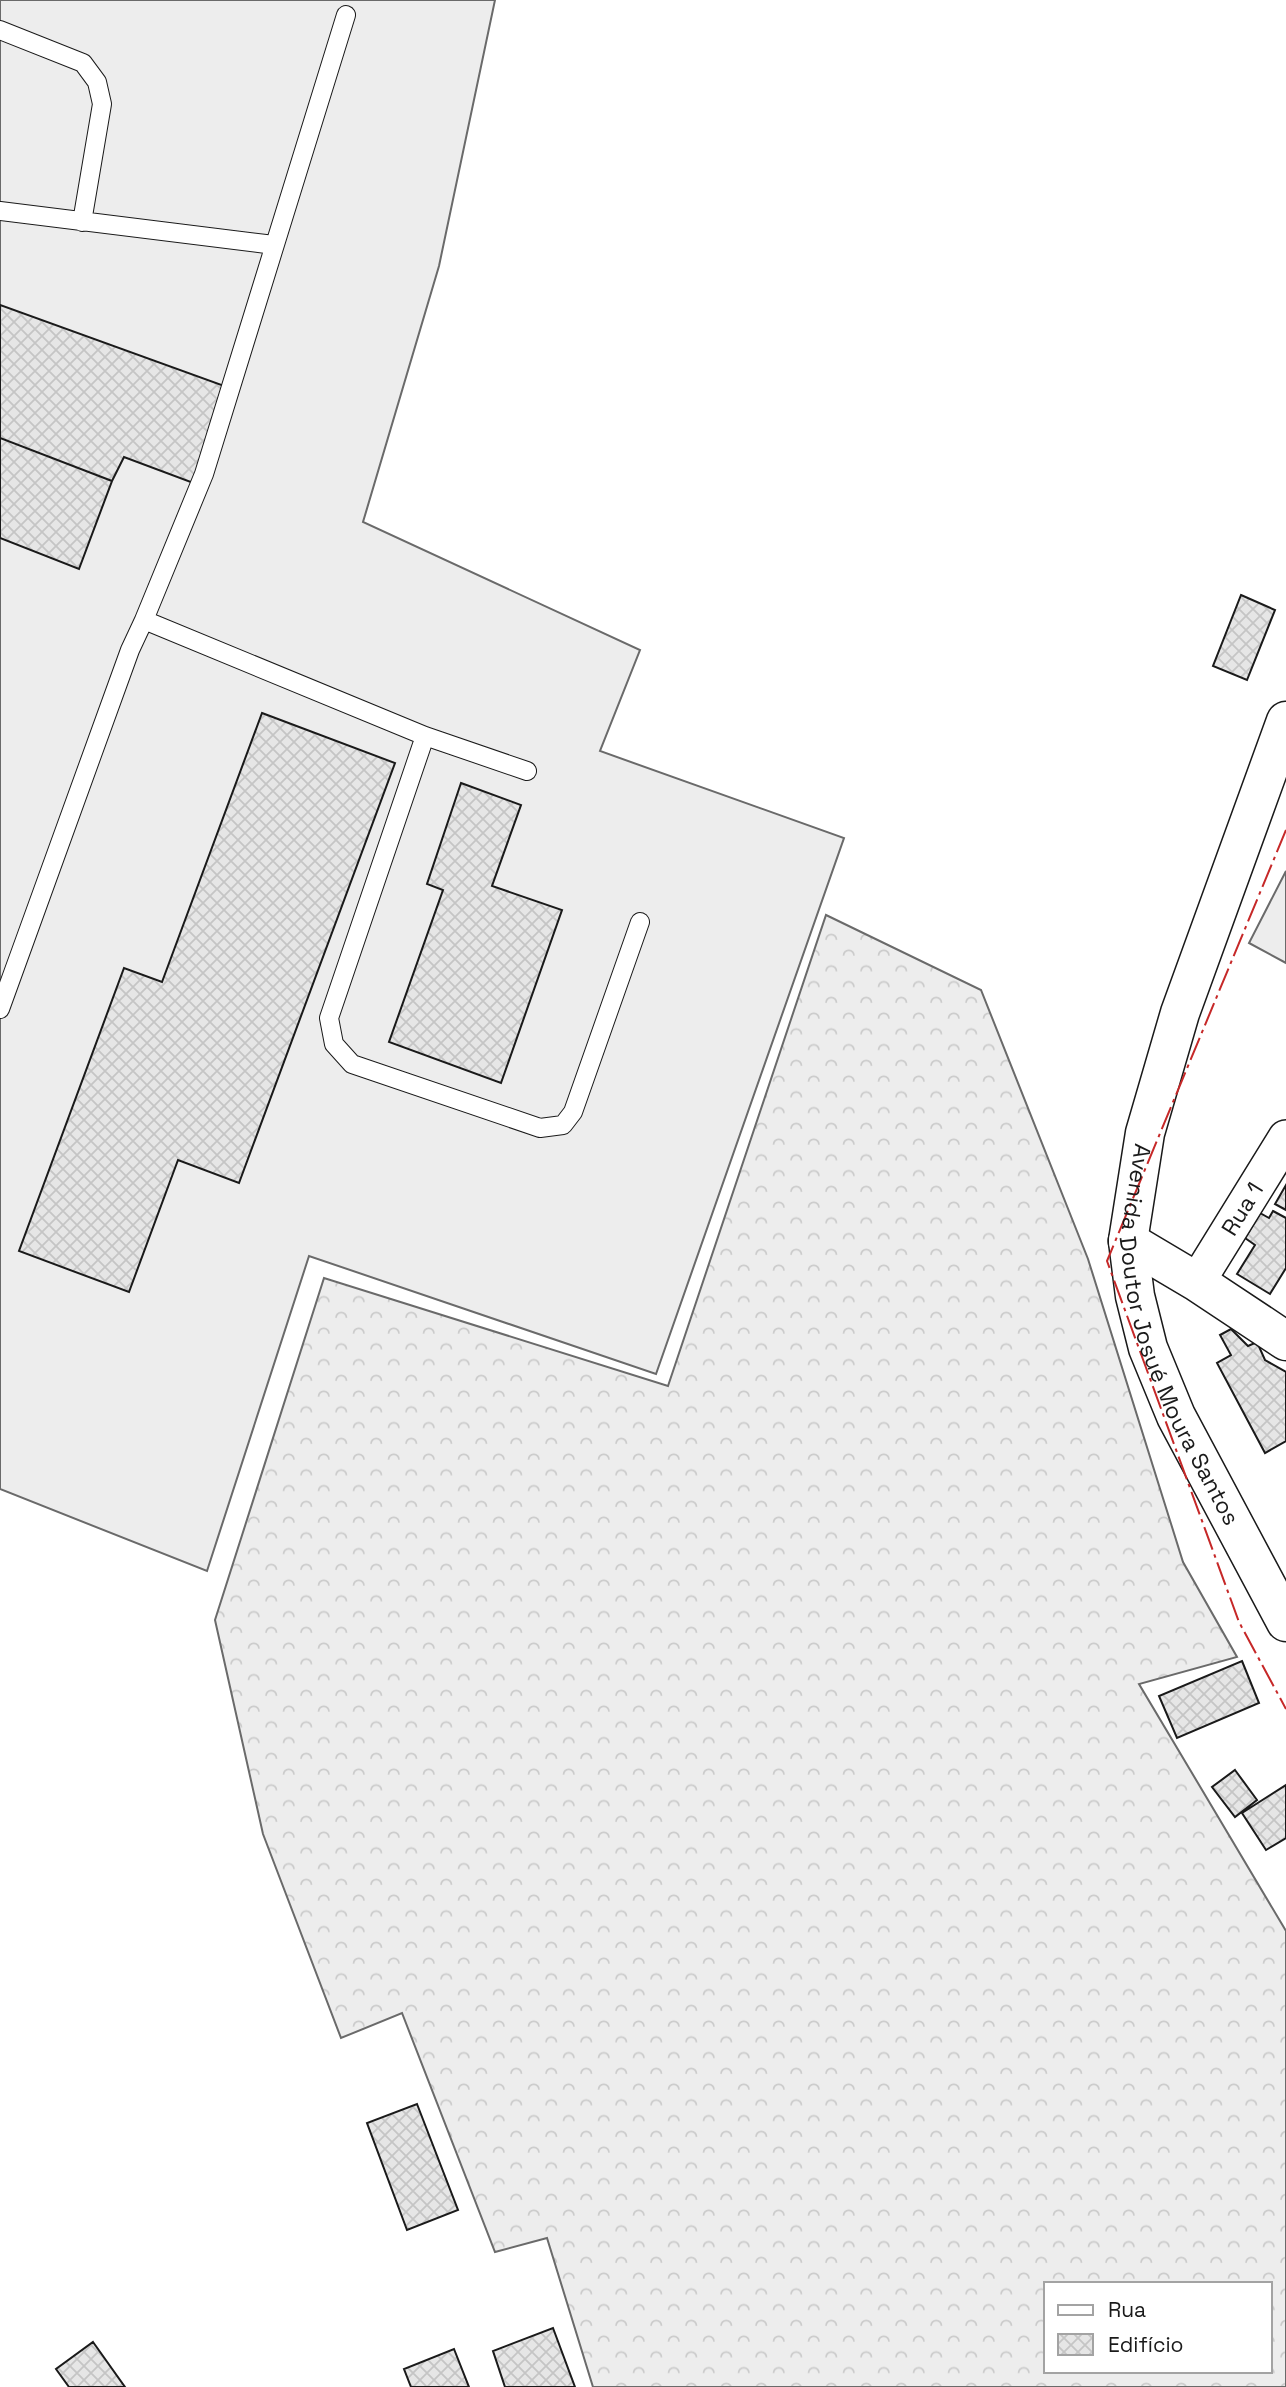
<svg xmlns="http://www.w3.org/2000/svg" width="1286" height="2387" font-family="'Space Grotesk',sans-serif">
	<style>
		.forest { fill: url(#forest-crowns); stroke: #6a6a6a; stroke-width: 2; fill-rule: evenodd }
		.pitch { fill: #ededed; stroke: #6a6a6a; stroke-width: 2 }
		.building { fill: url(#building-cross-hatch); stroke: #1a1a1a; stroke-width: 2 }
		.lines { fill: none; stroke-linecap: round; stroke-linejoin: round }
		.lane-casing { stroke: #1a1a1a; stroke-width: 20 }
		.street-casing { stroke: #1a1a1a; stroke-width: 38 }
		.secondary-casing { stroke: #1a1a1a; stroke-width: 41 }
		.primary-casing { stroke: #1a1a1a; stroke-width: 41 }
		.lane { stroke: #fff; stroke-width: 18 }
		.street { stroke: #fff; stroke-width: 35 }
		.secondary { stroke: #fff; stroke-width: 38 }
		.primary { stroke: #fff; stroke-width: 38 }
		.power { stroke: #c62828; stroke-width: 2; stroke-dasharray: 24 5 3.5 5; stroke-linecap: butt }
		.labels { text-anchor: middle; dominant-baseline: central; stroke-width: 5; stroke-linejoin: round; paint-order: stroke }
		.street-label { font-size: 23px; fill: #1a1a1a; stroke: #fff }
	</style>
	<defs>
		<pattern id="forest-crowns" width="20" height="18" patternUnits="userSpaceOnUse" patternTransform="scale(1.75)"><rect width="20" height="18" fill="#ededed"/><path d="M2 6a3 3 0 1 1 6 0M12 15a3 3 0 1 1 6 0" fill="none" stroke="#cbcbcb"/></pattern>
		<pattern id="building-cross-hatch" width="8" height="8" patternUnits="userSpaceOnUse" patternTransform="scale(1.75)"><rect width="8" height="8" fill="#e6e6e6"/><path d="M0 0l8 8M0 8l8-8" fill="none" stroke="#c5c5c5"/></pattern>
	</defs>
	<rect width="100%" height="100%" fill="#fff"/>
	<path class="forest" d="M826 915 981 990 1088 1259 1183 1562 1237 1657 1139 1684 1286 1931V2387H593L547 2238 495 2252 402 2013 341 2038 263 1834 215 1620 324 1278 668 1386ZM1046 2284H1270V2371H1046Z"/>
	<path class="pitch" d="M0 0H495L439 266 363 522 640 650 600 751 844 838 656 1374 309 1256 207 1571 0 1489Z
		M1286 871V963L1249 943Z"/>
	<path class="building" d="M0 305 230 388 196 484 124 457 112 481 0 438Z
		M0 438 112 481 79 569 0 538Z
		M1241 595 1275 610 1247 680 1213 666Z
		M262 713 395 763 239 1183 178 1160 129 1292 19 1251 124 968 162 982Z
		M461 783 521 805 492 886 562 910 501 1083 389 1042 443 890 427 884Z
		M1286 1185V1210L1275 1204Z
		M1273 1211 1286 1218V1268L1270 1294 1237 1274 1255 1245 1245 1238 1260 1213 1269 1218Z
		M1231 1329 1248 1346 1257 1342 1265 1360 1286 1372V1441L1265 1453 1217 1363 1231 1355 1220 1335Z
		M1242 1661 1259 1703 1177 1738 1159 1696Z
		M1235 1770 1257 1800 1235 1817 1212 1787Z
		M1286 1785V1838L1266 1850 1242 1813Z
		M417 2104 458 2210 407 2230 367 2123Z
		M553 2328 575 2387H505L493 2351Z
		M93 2342 125 2387H69L56 2369Z
		M454 2349 469 2387H411L404 2369Z"/>
	<g class="lines">
		<g class="lane-casing">
			<path id="lane" d="M0 30 83 63 97 82 102 104 82 222
				M0 211 274 245
				M144 620 204 474 346 15
				M425 736 329 1018 334 1044 352 1064 540 1128 563 1125 573 1112 640 922
				M0 1009 130 650 144 620 425 736 527 771"/>
		</g>
		<g class="street-casing">
			<g id="street">
				<path id="s1" d="M1197 1282 1286 1138"/>
			</g>
		</g>
		<g class="secondary-casing">
			<path id="secondary" d="M1128 1241 1197 1282 1286 1341"/>
		</g>
		<g class="primary-casing">
			<g id="primary">
				<path id="s2" d="M1286 721 1180 1013 1145 1133 1128 1241 1135 1296 1148 1348 1176 1416 1286 1622"/>
			</g>
		</g>
		<use href="#lane" class="lane"/>
		<use href="#street" class="street"/>
		<use href="#secondary" class="secondary"/>
		<use href="#primary" class="primary"/>
		<path class="power" d="M1286 830 1107 1261 1239 1622 1286 1709"/>
	</g>
	<g class="labels">
		<g class="street-label">
			<text stroke="none"><textPath href="#s1" startOffset="86">Rua 1</textPath></text>
			<text stroke="none"><textPath href="#s2" startOffset="648">Avenida Doutor Josué Moura Santos</textPath></text>
		</g>
	</g>
	<rect x="1044" y="2282" width="228" height="91" fill="#ffffff" stroke="#a3a3a3" stroke-width="2"/>
	<rect x="1058" y="2305" width="35" height="10" fill="#ffffff" stroke="#a3a3a3" stroke-width="2"/>
	<text x="1108" y="2317" font-size="21" fill="#1a1a1a">Rua</text>
	<rect x="1058" y="2334" width="35" height="21" fill="url(#building-cross-hatch)" stroke="#a3a3a3" stroke-width="2"/>
	<text x="1108" y="2352" font-size="21" fill="#1a1a1a">Edifício</text>
</svg>
